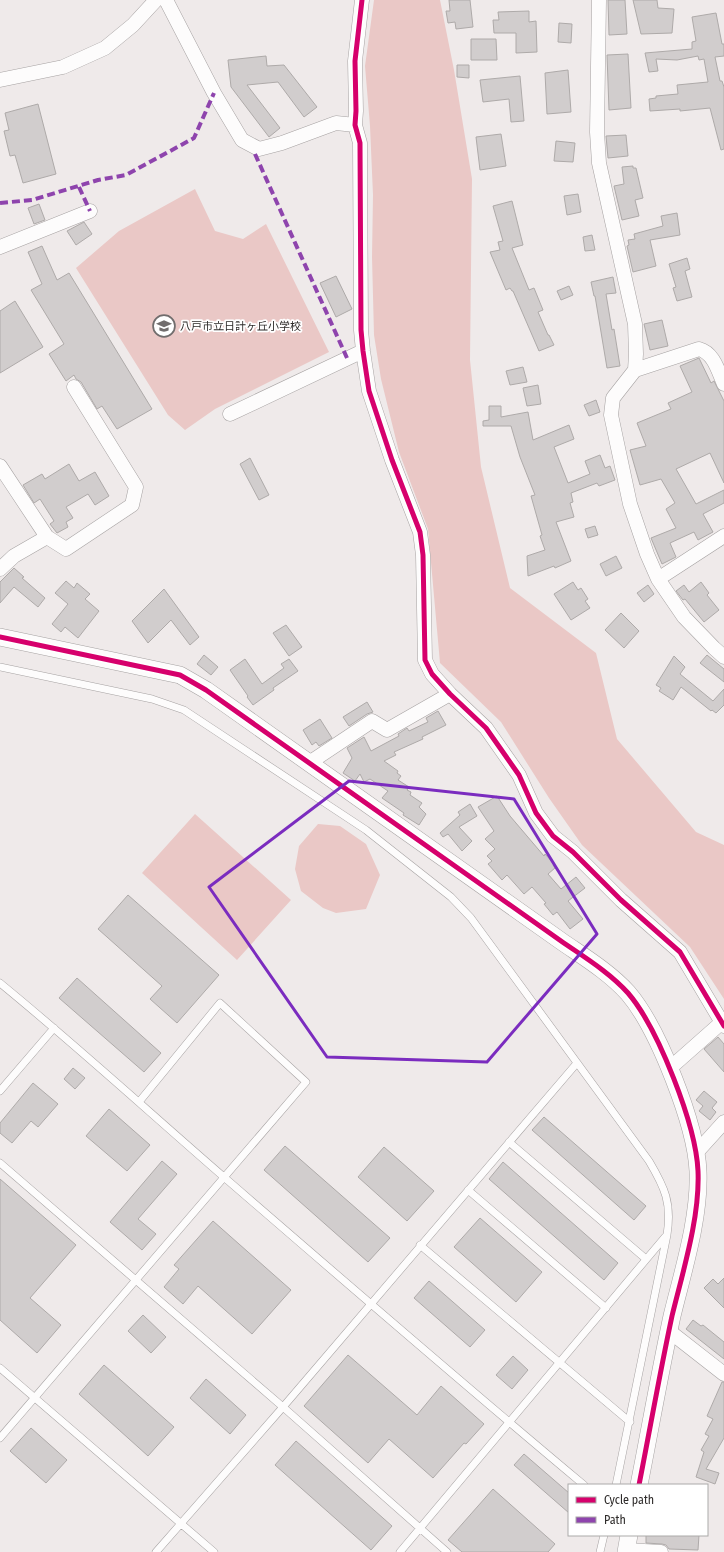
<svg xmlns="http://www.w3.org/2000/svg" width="724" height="1552" font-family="'Fira Sans Condensed','Noto Sans JP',sans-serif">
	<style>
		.green { fill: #eac8c6 }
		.building { fill: #d1cdcd; stroke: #aeaaa9 }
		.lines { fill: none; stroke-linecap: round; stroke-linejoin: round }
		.service-casing { stroke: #a6a2a2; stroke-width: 8 }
		.minor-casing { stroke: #a6a2a2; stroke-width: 15 }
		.tertiary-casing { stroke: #a6a2a2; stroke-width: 18 }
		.service { stroke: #fdfcfc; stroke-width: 7 }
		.minor { stroke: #fdfcfc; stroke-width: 14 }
		.tertiary { stroke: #fdfcfc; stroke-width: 17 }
		.quiet { stroke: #8e44ad; stroke-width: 4; stroke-dasharray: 8 4; stroke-linecap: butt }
		.cycleway-casing { stroke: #fff; stroke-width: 8 }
		.cycleway { stroke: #d6006c; stroke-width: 5 }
		.marked { fill: none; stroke: #7b2cbf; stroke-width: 3; stroke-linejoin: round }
		.labels { text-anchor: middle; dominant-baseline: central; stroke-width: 3.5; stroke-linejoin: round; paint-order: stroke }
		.poi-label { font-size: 11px; fill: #2d2a29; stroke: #fff; text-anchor: start }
	</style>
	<rect width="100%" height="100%" fill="#efeaea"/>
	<path class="green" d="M374 0H440L454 70 472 179 470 360 481 467 510 588 596 653 617 739 696 832 724 845V999L690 947 582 845 549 798 501 722 440 663 428 529 399 452 381 379 374 335 372 257 373 195 370 126 365 66Z
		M195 189 215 231 243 239 266 224 329 352 215 409 185 430 168 415 76 268 119 231Z
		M195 814 291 900 237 960 142 873Z
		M318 824 340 826 366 844 380 875 366 909 336 913 323 908 301 891 295 869 299 846Z"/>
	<path class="building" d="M449 0H470L473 27 456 29 455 22 448 23 446 11H450Z
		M608 0H625L627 34 609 35Z
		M633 0H657L658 8 674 9 672 33 641 34Z
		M529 11V22L536 21 537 52 516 53V33H494L493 20H499L498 12Z
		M716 13 722 44H724V56L715 57 720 81H722L724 87V149L721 150 710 108 680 111V109L650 111 649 99 656 98V96L678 94 677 85 708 82 704 59 699 60 698 56 677 60 656 59 658 71 649 72 645 53 692 49V42L696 41 692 17Z
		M559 23 572 24 571 43 558 42Z
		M471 39H496L497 60H471Z
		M628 54 631 108 609 110 607 55Z
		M266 56 267 66 284 65 317 107 304 117 278 82 247 85 280 128 269 137 231 87 228 60Z
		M457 65H469V78L457 77Z
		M568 70 571 112 547 114 545 73Z
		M520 76 524 121 511 122 509 99 483 102 480 80Z
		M38 104 56 174 23 183 15 155 10 156 4 131 9 130 5 113Z
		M501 134 506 166 480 170 476 137Z
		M626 135 628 156 608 158 606 136Z
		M556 141 575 143 573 162 554 161Z
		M633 166V168H636L643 198 635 200 639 216 622 220 614 186 624 184 622 167Z
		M578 194 581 212 567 215 564 196Z
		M512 201 523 245 512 248 529 290 534 288 543 310 538 312 548 335H549L554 345 539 351 513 291H512L510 288 506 290 490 252 500 250 498 242 503 241 493 206Z
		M39 204 45 220 34 224 28 208Z
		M677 213 680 235 650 240 656 266 633 272 627 246 629 245 628 240 635 239 634 234 663 226 661 216Z
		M84 222 92 234 76 245 67 231Z
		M592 235 595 250 585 251 583 237Z
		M42 246 57 280 69 273 152 409 117 429 102 406 97 409 81 382 76 379 74 375 66 381 49 354 64 344 31 290 42 284 28 252Z
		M687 258 690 269 685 271 692 297 677 301 673 288 676 287 669 264Z
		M336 276 352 309 336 317 320 283Z
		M613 277 616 293 606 294 612 330 614 329 620 366 607 368 595 296H594L591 282Z
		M569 286 573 295 561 300 557 291Z
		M15 301 43 347 0 373V311Z
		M662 320 668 346 650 350 644 324Z
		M699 358 711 383 714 381 724 401V483L710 453 676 469 696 504 724 490V503L703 514 713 532 698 540 694 532 670 543 676 557 662 564 651 538 676 528 666 509 675 503 661 479 640 485 630 450 646 446 637 423 671 409 668 403 692 392 680 366Z
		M523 367 527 382 510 385 506 371Z
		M538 385 541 404 527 406 523 388Z
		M596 400 600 412 589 416 584 405Z
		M489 406H501V417L528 412 533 440 569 425 574 439 554 447 568 483 590 474 585 461 600 455 605 468 610 466 615 480 599 486 597 483 571 493 573 502 570 503 574 517 556 522 571 561 555 568 554 566 528 576 527 556 545 550 540 536 542 535 531 496 535 495 520 457 511 426H483V421L489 420Z
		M250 458 269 495 259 500 240 464Z
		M69 464 79 481 95 472 109 496 95 505 88 494 66 507 73 518 66 522 68 527 57 533 50 524 54 521 40 499 34 503 23 485 42 474 45 479Z
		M595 526 598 535 588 538 585 529Z
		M616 556 622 568 606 576 600 564Z
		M14 568 24 577 22 578 45 598 38 607 14 587 0 603V582Z
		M66 581 74 588 77 583 90 594 85 599 99 611 78 638 65 627 61 632 52 624 68 604 55 593Z
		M573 582 578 590 581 588 588 599 585 601 590 608 571 620 554 594Z
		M701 582 709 593 707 595 719 610 704 622 685 599 683 600 676 591 684 585 689 592Z
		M648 585 654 594 644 602 637 593Z
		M164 589 199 637 190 645 171 620 148 643 132 621Z
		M621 613 639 631 624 648 605 630Z
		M286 625 302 647 289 656 273 633Z
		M204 655 218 667 211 675 197 664Z
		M707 655 724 669V682L700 663Z
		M674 656 685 667 680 674 713 701 724 689V705L716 713 712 710 711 711 681 687 673 700 659 691 661 688 656 685Z
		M245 659 262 684 284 668 281 664 289 659 298 671 273 688 274 690 253 705 247 697 248 696 230 670Z
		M367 702 373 712 367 714 349 726 343 717Z
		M438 711 446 725 422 737 423 739 394 752 396 755 384 761 398 771 397 773 401 776 398 780 409 787 407 790 411 792 410 795 422 803 419 807 426 814 419 825 403 815 404 813 382 798 388 791 370 779 364 782 360 774 355 781 343 773 352 758 347 748 364 737 371 751 399 736 398 734 407 728 409 731 428 722 426 718Z
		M320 719 332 738 319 746 316 742 312 745 303 730Z
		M497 796 510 816 544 856 545 854 554 864 553 865 555 868 548 874 561 889 576 877 585 888 568 901 583 919 570 929 557 912 553 915 544 904 546 903 532 887 524 894 507 875 502 880 488 864 492 861 487 856 495 849 485 839 494 831 478 807Z
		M470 804 477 816 459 827 472 841 462 851 448 834 443 837 440 833 460 815 458 812Z
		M128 895 219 975 177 1023 150 999 162 986 98 929Z
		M77 978 161 1053 144 1072 59 998Z
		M718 1037 724 1044V1072L704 1049Z
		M73 1068 85 1078 75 1089 64 1079Z
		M33 1083 58 1104 38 1127 31 1121 12 1143 0 1133V1123Z
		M704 1091 717 1102 712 1108 716 1112 710 1120 699 1111 703 1106 696 1100Z
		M109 1109 150 1145 127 1171 86 1136Z
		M544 1117 646 1206 634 1220 532 1130Z
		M285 1146 390 1238 368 1262 264 1170Z
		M384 1147 434 1191 407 1221 358 1177Z
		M162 1161 177 1174 138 1219 156 1234 142 1250 110 1222Z
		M503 1162 618 1263 604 1280 489 1179Z
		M0 1179 76 1245 30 1298 61 1325 37 1353 0 1320Z
		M480 1218 542 1272 516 1302 454 1247Z
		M213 1221 291 1290 252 1334 198 1286 183 1304 164 1287 179 1269 174 1265Z
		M724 1278V1308L704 1288 713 1279 718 1284Z
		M429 1281 485 1330 470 1347 414 1298Z
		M143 1315 166 1337 151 1353 128 1331Z
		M693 1320 701 1326 703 1325 724 1342V1359L686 1329Z
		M348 1355 417 1415 441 1386 484 1424 466 1444 464 1443 433 1478 389 1439 368 1463 304 1406Z
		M513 1356 528 1370 512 1389 496 1375Z
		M104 1365 174 1427 148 1456 79 1394Z
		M206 1379 246 1415 230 1434 190 1398Z
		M722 1382H724V1438L706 1469 719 1473 715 1484 696 1477 704 1452 701 1450 709 1436 705 1434 713 1419 707 1416Z
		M31 1428 67 1460 46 1483 10 1451Z
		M296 1441 392 1526 371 1550 275 1465Z
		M524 1454 569 1493V1513L514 1465Z
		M493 1489 555 1544 548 1552H462L448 1540Z
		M646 1535H699L698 1550 669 1549 666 1545 662 1544 646 1543Z"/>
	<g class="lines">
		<g class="service-casing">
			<path id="service" d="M0 667 152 699 184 710 366 830 451 897 471 918 649 1161C665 1188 672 1203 667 1235L616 1485
				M0 983C77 1046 150 1113 225 1178 344 1281 463 1384 584 1485
				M0 1091 54 1028
				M509 1142 646 1259
				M0 1163 283 1407 447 1552
				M468 1190 606 1308
				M420 1245 630 1422
				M0 1368 214 1552
				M0 1438 306 1082 220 1003 139 1102
				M156 1552 283 1407 577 1063
				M400 1552 665 1237
				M600 1552 604 1535"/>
		</g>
		<g class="minor-casing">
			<path id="minor" d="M166 0 214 93 242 140 259 149 282 143 336 123 355 125
				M362 0 355 61 356 111 355 125 360 143 361 330 363 351 369 391 392 460 420 532 423 555 425 660 432 674 450 694 486 728 519 775 536 813 553 836 573 852 621 900 680 952 724 1026
				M599 0 597 132 599 163 635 324 636 354 635 370 613 398 611 415 630 504 647 554 658 579 684 617 714 648 724 657
				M0 80 63 67 105 48 133 25 156 0
				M0 247 90 211
				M635 370 699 349C714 353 718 371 724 384
				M230 414 363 351
				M0 466 47 537
				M0 569 14 556 47 537 66 549 132 505 136 487 74 387
				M658 579 724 536
				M309 763 372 721 387 730 450 694
				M669 1069 721 1023
				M696 1153 724 1122
				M669 1331 724 1374
				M626 1550 661 1552"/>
		</g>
		<g class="tertiary-casing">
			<path id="tertiary" d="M0 637 180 675 206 690 561 941C584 957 609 972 628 993 658 1028 696 1125 698 1171 700 1217 683 1271 672 1316 660 1372 650 1429 639 1485
				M626 1552 629 1535"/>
		</g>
		<use href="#service" class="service"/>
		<use href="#minor" class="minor"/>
		<use href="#tertiary" class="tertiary"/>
		<path class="quiet" d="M255 154 347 358
			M79 187 90 211
			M0 203 32 200 98 180 126 175 194 138 214 93"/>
		<g class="cycleway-casing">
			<path id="cycleway" d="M362 0 355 61 356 111 355 125 360 143 361 330 363 351 369 391 392 460 420 532 423 555 425 660 432 674 450 694 486 728 519 775 536 813 553 836 573 852 621 900 680 952 724 1026
				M0 637 180 675 206 690 561 941C584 957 609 972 628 993 658 1028 696 1125 698 1171 700 1217 683 1271 672 1316 660 1372 650 1429 639 1485"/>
		</g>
		<use href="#cycleway" class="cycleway"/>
	</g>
	<path class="marked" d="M349 781 514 799 597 934 487 1062 327 1057 209 887Z"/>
	<defs>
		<g id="school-ring" transform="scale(1.15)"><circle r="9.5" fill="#fff" stroke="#716d6d" stroke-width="1.5"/><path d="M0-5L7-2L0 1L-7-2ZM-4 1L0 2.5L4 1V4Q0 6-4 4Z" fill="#716d6d"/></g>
	</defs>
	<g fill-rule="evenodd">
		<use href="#school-ring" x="164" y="326"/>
	</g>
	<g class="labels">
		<g class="poi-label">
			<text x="180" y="326">八戸市立日計ヶ丘小学校</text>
		</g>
	</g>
	<rect x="568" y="1484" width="140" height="52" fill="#ffffff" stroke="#abaaa9"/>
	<rect x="576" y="1497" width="20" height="6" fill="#d6006c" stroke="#abaaa9"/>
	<text x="604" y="1504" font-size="12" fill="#2d2a29">Cycle path</text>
	<rect x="576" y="1517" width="20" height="6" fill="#8e44ad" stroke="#abaaa9"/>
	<text x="604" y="1524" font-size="12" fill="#2d2a29">Path</text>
</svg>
